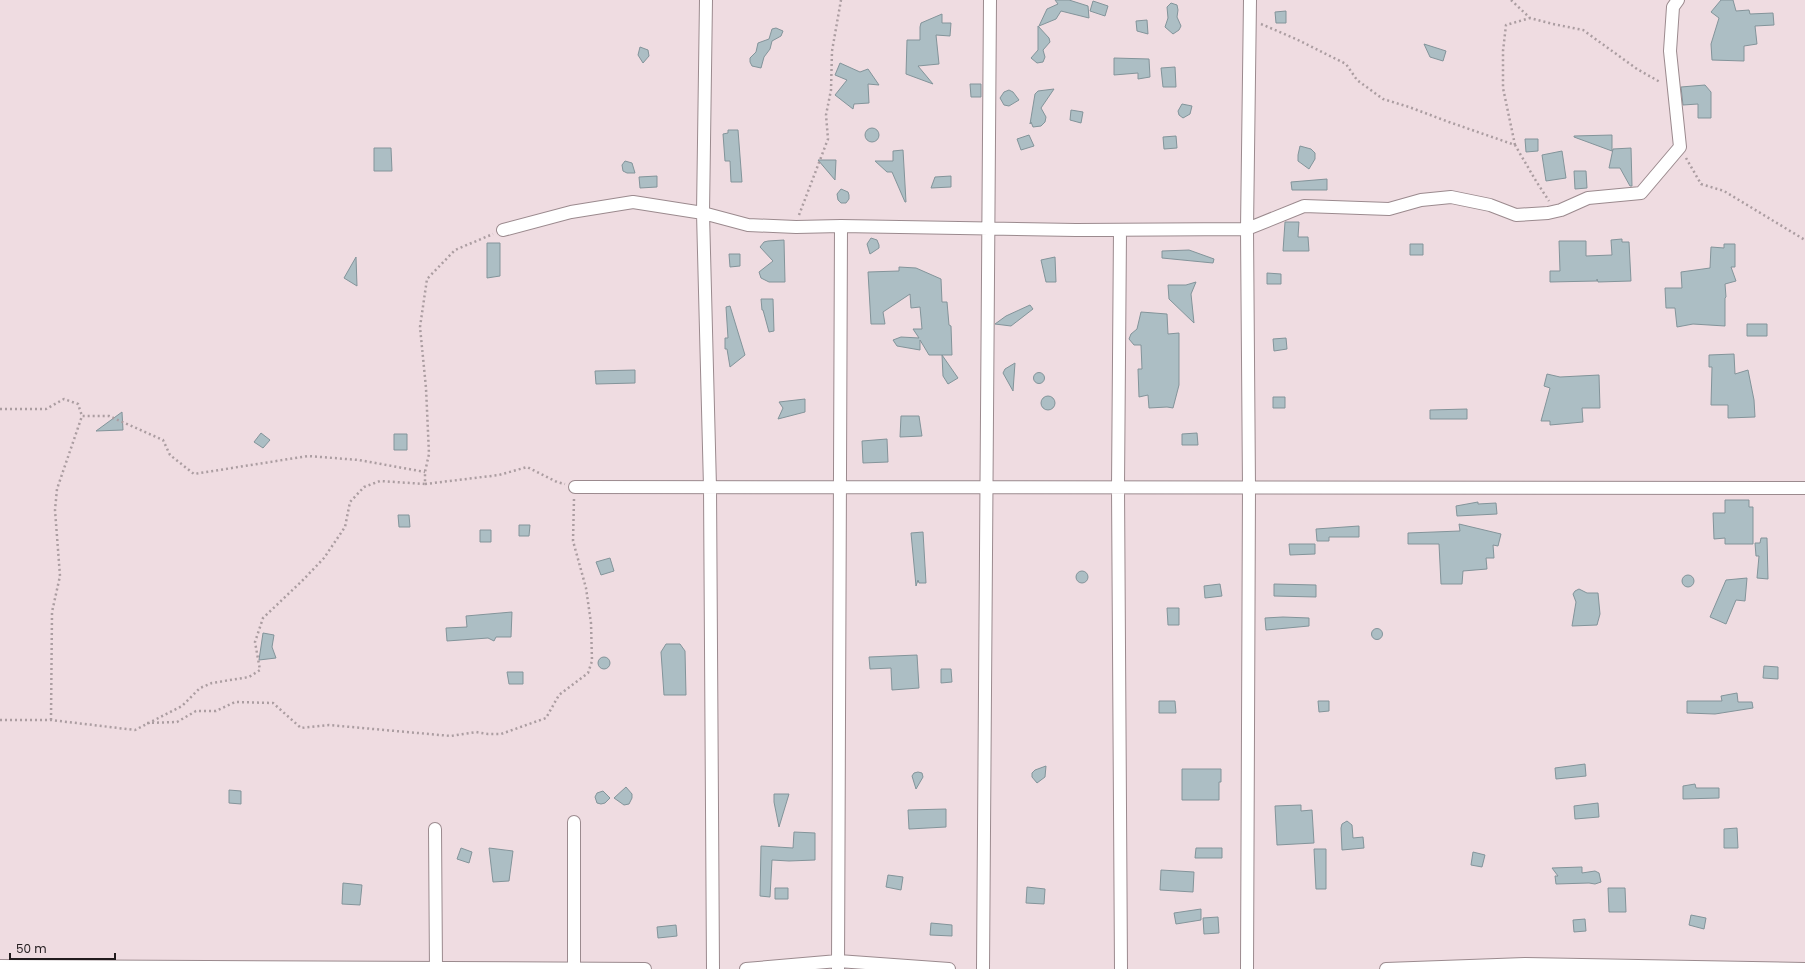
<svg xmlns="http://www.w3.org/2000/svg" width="1805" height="969" font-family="Poppins,sans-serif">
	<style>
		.building { fill: #acbec4; stroke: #83949a }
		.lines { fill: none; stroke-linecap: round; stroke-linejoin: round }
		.minor-casing { stroke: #9b8a8e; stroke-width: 14 }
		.path { stroke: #ab9da1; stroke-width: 2.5; stroke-dasharray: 2 3; stroke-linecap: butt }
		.minor { stroke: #fff; stroke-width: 12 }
	</style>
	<rect width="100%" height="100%" fill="#efdce1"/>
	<path class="building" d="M1055 0H1069L1088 6 1089 18 1061 11 1056 19 1039 26 1047 9 1058 4Z
		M1721 0H1733L1736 11 1749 10 1750 14 1773 13 1774 25 1755 26 1757 44 1744 46V61L1712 60 1711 44 1719 18 1711 12Z
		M1093 1 1108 6 1105 16 1090 11Z
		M1171 3 1177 5 1178 10 1177 17 1181 26 1179 30 1173 34 1165 27 1168 18 1167 7Z
		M1286 11V23H1276L1275 12Z
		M942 14V23H951L950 36 936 35 939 64 918 66 933 84 906 74 907 40H920V27L921 23Z
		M1147 20 1148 34 1137 31 1136 21Z
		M1038 26 1049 38 1050 42 1043 50 1045 57 1043 62 1037 63 1031 58 1038 50Z
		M776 28 783 31 781 36 772 41 770 49 764 57 761 68 752 66 750 62V58L756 52 758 43 769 39 772 29Z
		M1424 44 1446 51 1443 61 1430 57Z
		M640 47 648 50 649 56 643 63 638 55Z
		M1114 58 1149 59 1150 77 1138 79V73L1114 75Z
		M840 63 860 72 868 69 879 85 868 84 869 103 854 104 853 109 835 95 847 80 835 75Z
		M1175 67 1176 87H1163L1161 68Z
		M970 84H981V97H971Z
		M1705 85 1711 92V118H1698V104L1683 105 1681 87Z
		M1054 89 1041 108 1046 117 1045 122 1041 126 1033 127 1031 122 1030 124 1035 94 1038 91Z
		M1009 90 1013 92 1019 100 1009 106 1004 105 1000 98 1004 92Z
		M1182 104 1192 106 1190 114 1183 118 1179 115 1178 111Z
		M1071 110 1083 112 1081 123 1070 120Z
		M865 135a7 7 0 1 1 14 0a7 7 0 1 1-14 0Z
		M728 130H738L742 182H731L730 161H725L723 134 728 133Z
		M1029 135 1034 146 1021 150 1017 139Z
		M1612 135V151L1574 137V136Z
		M1176 136 1177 148 1164 149 1163 137Z
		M1525 139H1538V151L1526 152Z
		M1300 146 1311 149 1315 153V159L1309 169 1298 161V155Z
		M374 148H391L392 171H374Z
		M1631 148 1632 186H1630L1620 168H1609L1613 149Z
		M903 150 906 202H905L892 172H887L875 161H893V151Z
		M1562 151 1566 178 1546 181 1542 155Z
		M818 160H836L835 180Z
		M625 161 632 163 635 173H627L623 171 622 165Z
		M1574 171H1586L1587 188 1575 189Z
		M657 176V187L640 188 639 177Z
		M951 176V187L931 188 935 177Z
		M1327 179V190H1292L1291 182Z
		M841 189 848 192 849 195V199L846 203H841L838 200 837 194Z
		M1285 222H1299L1298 237H1308L1309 251H1283Z
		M871 238 877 240 879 245V248L870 254 867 244Z
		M1622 239V242H1629L1631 281 1598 282 1597 279V281L1550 282V271H1560L1559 241H1586V256L1612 255 1611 240Z
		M784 240 785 282H769L761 278 759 272 773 261 760 247 764 242 768 241Z
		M487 243H500V276L487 278Z
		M1410 244H1423V255H1410Z
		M1724 244H1735V267H1731L1736 281 1725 284 1726 297 1725 298V326L1693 324 1677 327 1675 308H1666L1665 288H1682L1681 272 1710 268 1711 247 1724 248Z
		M1189 250 1214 259 1213 263 1162 258V251Z
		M729 254H740V266L730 267Z
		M356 257 357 286 344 278Z
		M1055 257 1056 282H1046L1041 260Z
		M899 267 916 268 941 279 942 302H947L949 325 951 326 952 355H929L920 340V350L897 346 893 340 901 337 919 338 913 329H922L920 307 911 308 910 294 883 312 885 324H871L868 272 899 271Z
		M1267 273 1281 274V284H1267Z
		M1196 282 1191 294 1194 323 1169 299 1168 285H1186Z
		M761 299H773L774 331 769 332 763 310H762Z
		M1030 305 1033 309 1011 326 995 324 1006 316Z
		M730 306 745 355 730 367 727 349H725V338H728L726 307Z
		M1141 312 1167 314 1168 334 1179 333V385L1173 408 1167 407 1149 408 1148 395 1139 397 1138 369H1142L1141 345H1134L1129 339 1131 334 1137 329Z
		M1747 324H1767V336H1747Z
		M1286 338 1287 349 1274 351 1273 339Z
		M1734 354 1735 374 1748 370 1754 400 1755 417 1728 418V405H1711L1712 367H1709V355Z
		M942 355 958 378 948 384 943 376Z
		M1015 363 1013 391 1003 373 1005 369Z
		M635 370V383L596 384 595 371Z
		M1033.5 378a5.5 5.5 0 1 1 11 0a5.5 5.5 0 1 1-11 0Z
		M1547 374 1560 377 1599 375 1600 408H1582L1583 422 1550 425V421H1541L1550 388 1544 386Z
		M1041 403a7 7 0 1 1 14 0a7 7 0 1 1-14 0Z
		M1273 397H1285V408H1273Z
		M805 399V412L778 419 783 408 779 402Z
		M1467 409V419H1430V410Z
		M122 412 123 430 96 431Z
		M901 416H919L922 436 900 437Z
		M261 433 270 440 263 448 254 442Z
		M1197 433 1198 445H1182V434Z
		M394 434H407V450H394Z
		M887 439 888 462 863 463 862 441Z
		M1725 500H1749V507H1753V544H1725V538L1714 539 1713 513H1725Z
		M1478 502V504L1496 503 1497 514 1457 516 1456 506Z
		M398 515H409L410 527H399Z
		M1459 524 1501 534 1498 546 1493 545 1494 558H1486L1487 569 1463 571 1462 584H1441L1439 544H1408V533L1460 531Z
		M519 525H530L529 536H519Z
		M1359 526V537H1329V541H1317L1316 529Z
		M480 530H491V542H480Z
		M923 532 926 583H919L918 580 916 586 911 533Z
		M1761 538H1767L1768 579 1757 578 1759 556H1756L1755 543H1760Z
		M1289 544H1315V554L1290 555Z
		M610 558 614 571 601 575 596 562Z
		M1076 577a6 6 0 1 1 12 0a6 6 0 1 1-12 0Z
		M1682 581a6 6 0 1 1 12 0a6 6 0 1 1-12 0Z
		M1747 578 1745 601 1736 600 1726 624 1710 617 1726 580Z
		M1220 584 1222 596 1205 598 1204 586Z
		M1274 584 1316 585V597L1274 596Z
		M1579 589 1587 593H1598L1600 614 1597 625 1572 626 1576 602 1573 594 1575 591Z
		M1167 608H1179V625H1168Z
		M512 612 511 637H496L494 641 488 638 447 641 446 628 467 627 466 616Z
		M1283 617 1309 618V626L1266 630 1265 618Z
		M1371.5 634a5.5 5.5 0 1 1 11 0a5.5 5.5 0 1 1-11 0Z
		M263 633 274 635 272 647 276 658 259 660Z
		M666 644H680L685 651 686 695H664L661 652Z
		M917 655 919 688 892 690 891 668 870 669 869 657Z
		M598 663a6 6 0 1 1 12 0a6 6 0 1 1-12 0Z
		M1764 666 1778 667V679L1763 678Z
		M941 669H951L952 682 941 683Z
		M507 672H523V684H509Z
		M1737 693 1738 702H1752L1753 708 1715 714 1687 713V701H1722L1721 696Z
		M1159 701H1175L1176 713H1159Z
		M1318 701H1329V711L1319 712Z
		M1585 764 1586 776 1556 779 1555 768Z
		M1046 766 1045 777 1037 783 1032 777V773L1035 770Z
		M1182 769H1221V782H1219V800H1182Z
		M918 772 922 773 923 777 916 789 912 776 914 773Z
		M1695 784 1696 788H1719V798L1683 799V786Z
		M626 787 632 794V798L629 804 624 805 614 798Z
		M229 790 241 791V804L229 803Z
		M603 791 610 798 605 803 601 804 597 803 595 797 597 793Z
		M774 794H789L779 827 774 802Z
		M1598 803 1599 817 1575 819 1574 806Z
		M1301 805V811L1312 810 1314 843 1277 845 1275 806Z
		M946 809V827L909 829 908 810Z
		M1347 821 1352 825 1353 838 1363 837 1364 848 1342 850 1341 828 1342 824Z
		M1737 828 1738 848H1724V829Z
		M794 832 815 833V860L789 861 772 860 770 897 760 896 761 846 793 848Z
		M461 848 472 852 469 863 457 859Z
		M489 848 513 851 509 881 493 882Z
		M1196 848H1222V858H1195Z
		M1314 849H1326V889H1316Z
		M1473 852 1485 855 1482 867 1471 865Z
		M1582 867V873L1595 871 1599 873 1601 882 1595 884 1589 883 1556 884 1555 876H1558L1552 868Z
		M1161 870 1194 872 1193 892 1160 890Z
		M888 875 903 877 901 890 886 887Z
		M343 883 362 885 360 905 342 904Z
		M1027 887 1045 889 1044 904 1026 903Z
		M775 888H788V899H775Z
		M1608 888H1625L1626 912H1609Z
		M1201 909V920L1176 924 1174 913Z
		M1691 915 1706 918 1704 929 1689 925Z
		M1218 917 1219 933 1204 934 1203 918Z
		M1585 919 1586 931 1574 932 1573 920Z
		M931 923 952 925V936L930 935Z
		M676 925 677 936 658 938 657 927Z"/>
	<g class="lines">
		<g class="minor-casing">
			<path id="minor" d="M706 0 703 213 710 487 713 969
				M503 230 571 212 633 202 703 213 748 225 796 227 841 226 1076 230 1247 229 1304 206 1389 209 1421 200 1451 197 1490 205 1516 215 1548 213 1561 210 1588 198 1641 193 1680 147 1670 51 1673 7 1678 0
				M1120 230 1118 487 1121 969
				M575 487 1805 488
				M574 822V969
				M435 829 436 969
				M0 966 645 969
				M746 969 838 961 949 969
				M838 969 841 226
				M983 969 990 0
				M1247 969 1249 487 1247 229 1250 0
				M1386 969 1525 964 1805 969"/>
		</g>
		<path class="path" d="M1511 0 1530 18 1553 24 1583 30 1637 69 1660 82
			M1261 24 1296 39 1346 64 1357 80 1383 99 1409 107 1449 122 1515 145 1536 181 1549 201
			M1515 145 1503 88V51L1506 25 1530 18
			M1686 158 1701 184 1724 191 1805 240
			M799 215 828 139 826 115 831 90 832 51 841 0
			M0 409H46L64 399 78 404 82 416
			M425 484 499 475 527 467 557 482 565 484
			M0 720H51L135 730 182 706 200 688 212 683 249 677 260 670 255 642 263 618 303 580 324 558 345 527 350 502 364 487 380 481 425 484V472L429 454 426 388 420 327 427 279 455 250 493 234
			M51 720 52 612 60 576 55 510 57 489 82 416H109L163 440 170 455 194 474 308 456 359 460 425 472
			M147 723 177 722 196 711H216L235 702 273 703 301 728 329 725 451 736 476 732 488 734H501L546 718 559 695 588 673 592 661 591 623 586 588 573 541 574 499"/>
		<use href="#minor" class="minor"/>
	</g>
	<path d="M10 953v6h105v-6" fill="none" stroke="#211b1d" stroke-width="2"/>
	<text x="16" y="953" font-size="12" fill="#211b1d" stroke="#efdce1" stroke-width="3" paint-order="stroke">50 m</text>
</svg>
